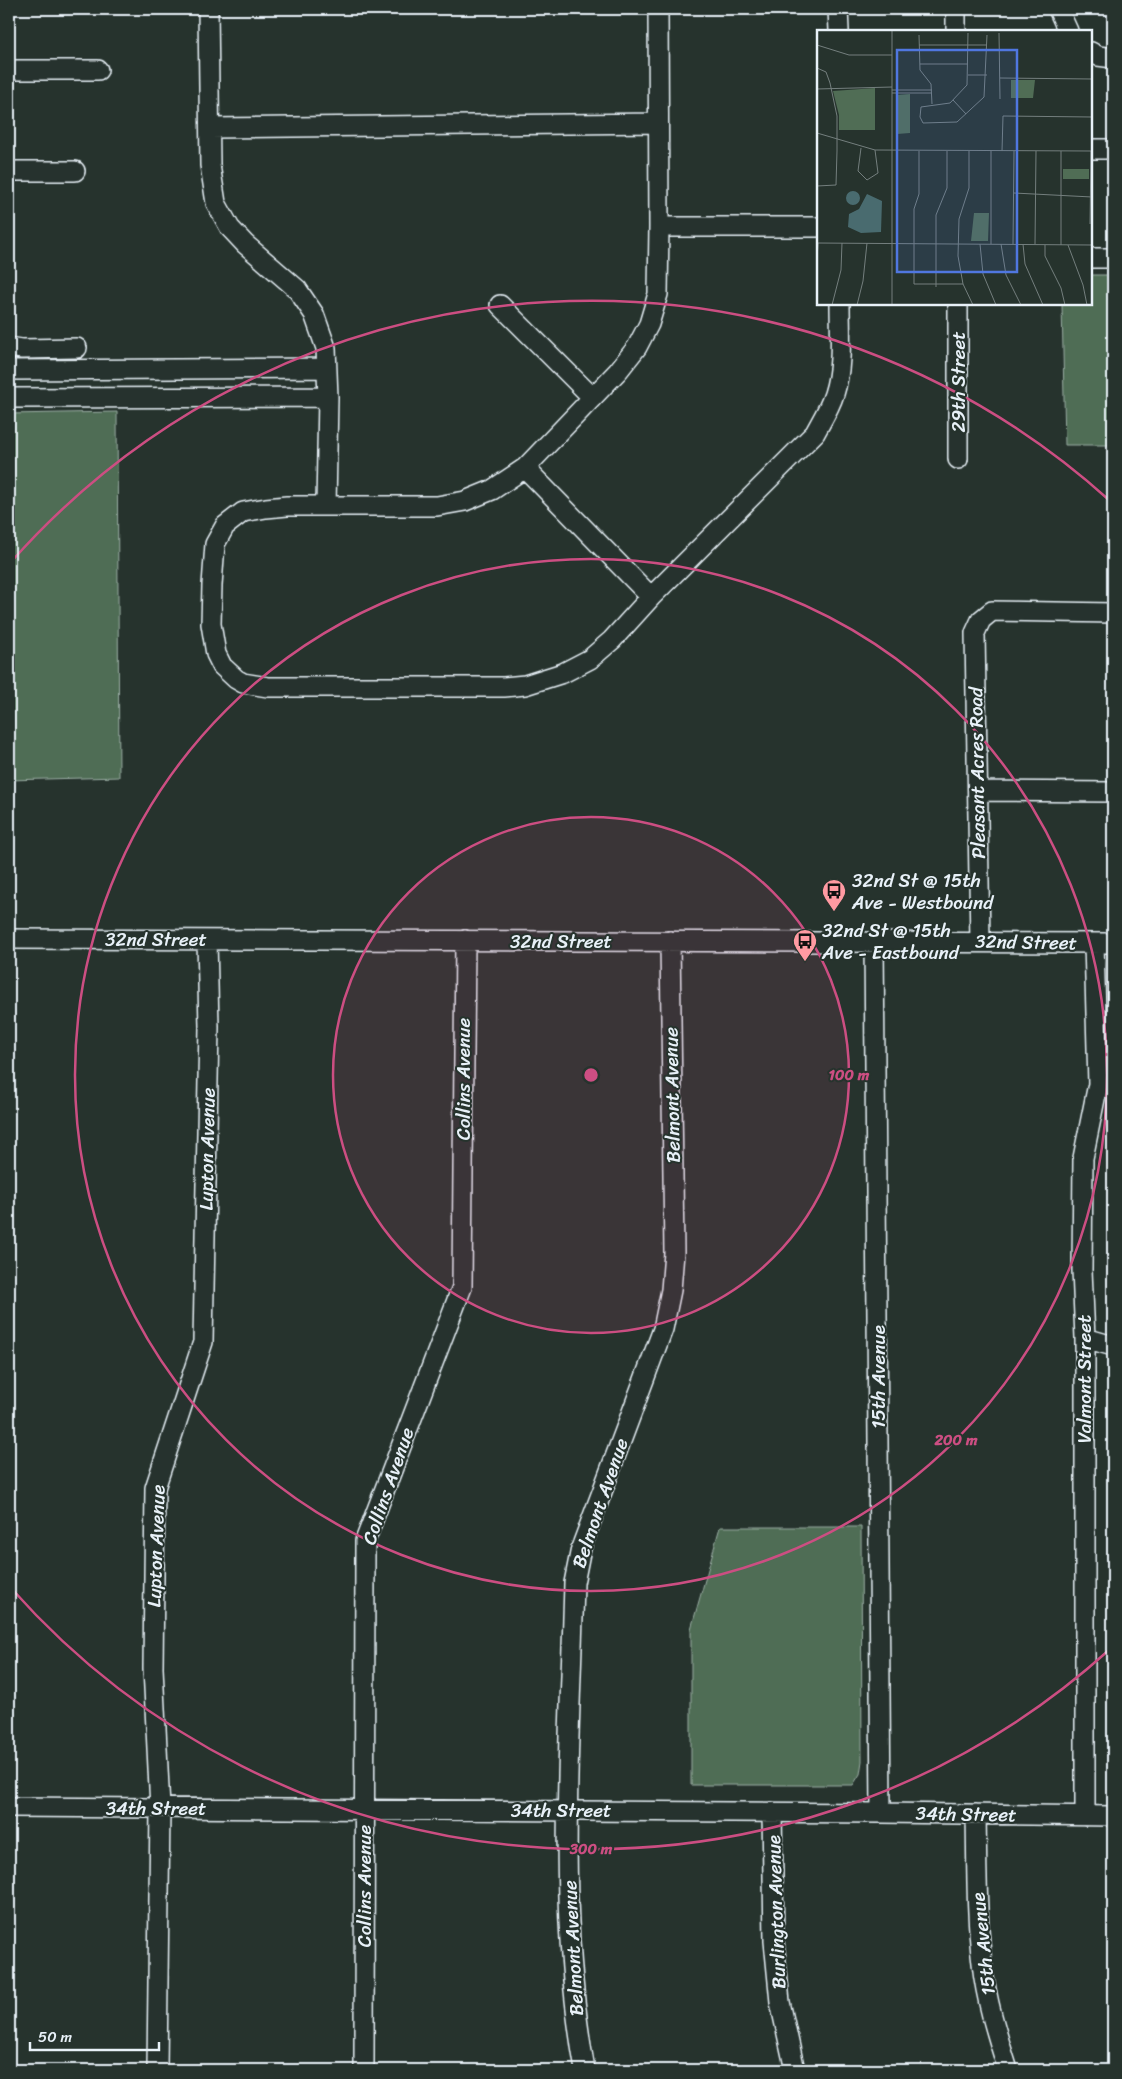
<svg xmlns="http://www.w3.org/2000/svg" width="1122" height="2079" font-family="Sriracha,sans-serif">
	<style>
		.green { fill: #506d55; stroke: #9cafa6 }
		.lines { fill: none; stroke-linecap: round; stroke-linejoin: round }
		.minor-casing { stroke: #e8f1f8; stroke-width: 22 }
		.minor { stroke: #26332d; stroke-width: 19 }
		.ring { fill: none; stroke: #cc4e82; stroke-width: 2.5 }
		.labels { text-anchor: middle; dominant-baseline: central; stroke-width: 4; stroke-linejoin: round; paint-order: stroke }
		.street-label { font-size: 19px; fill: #e8f1f8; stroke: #26332d }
		.poi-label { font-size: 19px; fill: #e8f1f8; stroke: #26332d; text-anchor: start }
		.inset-road { fill: none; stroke: #747f7e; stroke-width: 1 }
		.view { fill: #5077e0; fill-opacity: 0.15; stroke: #5077e0; stroke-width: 2.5 }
		.inset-edge { fill: none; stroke: #e8f1f8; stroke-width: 2.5 }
		.centre { fill: #cc4e82; stroke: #26332d; stroke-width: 2.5 }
		.ring-label { font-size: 15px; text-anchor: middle; font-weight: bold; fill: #cc4e82; stroke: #26332d; stroke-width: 4; stroke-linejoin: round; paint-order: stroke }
	</style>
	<rect width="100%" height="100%" fill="#26332d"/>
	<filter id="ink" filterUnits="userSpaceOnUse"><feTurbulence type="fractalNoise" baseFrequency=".02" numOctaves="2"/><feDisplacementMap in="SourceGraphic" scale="10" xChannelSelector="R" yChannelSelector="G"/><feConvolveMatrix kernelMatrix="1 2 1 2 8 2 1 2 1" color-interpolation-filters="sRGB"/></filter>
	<g filter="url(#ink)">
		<path class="green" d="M1091 275H1113V445H1065L1062 304H1091Z
			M117 412 119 777 9 780V414Z
			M720 1527H861L862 1761 860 1774 853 1785H691V1629Z"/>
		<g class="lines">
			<g class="minor-casing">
				<path id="minor" d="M208 9 210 165 216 203 230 228 245 244 297 289 314 314 326 348 328 397 326 506
					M658 9 659 227 658 294 649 324 637 347 618 371 525 468 492 490 465 501 437 506H287L266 508 243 512 225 526 215 544 212 585 211 624 216 654 222 666 236 679 243 683 268 687H504L525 685 563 673 590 659 612 640 651 597 815 433C822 420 830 407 834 394 843 366 840 333 840 304
					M838 9 839 31
					M956 9V31
					M1058 9 1068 31
					M1091 52 1098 56 1113 58
					M9 70H98
					M210 128 658 123
					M1091 149H1113
					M9 171H75
					M659 227H818
					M1091 258H1113
					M500 305 592 397
					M9 347 22 349 77 348
					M9 370 326 368
					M9 398 328 397
					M958 459V304
					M525 468 651 597
					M978 791 1113 792
					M9 939 1113 943
					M874 942 881 1813
					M980 942 975 633 981 620 992 611 1113 613
					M1085 1338 1113 1346
					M9 1807 881 1813 1113 1816
					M772 1812 774 1941 780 2002 795 2070
					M976 1814C977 1863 976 1914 982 1963 986 2000 997 2035 1008 2070
					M1085 1816V1338L1082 1270 1083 1158 1098 1084 1094 943
					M157 2070 160 1808 153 1668 155 1488 203 1342 209 1027 207 940
					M364 2070 365 1541 462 1287 465 940
					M585 2070C556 1910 570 1744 574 1583L581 1548 663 1329 671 1290 674 1253 670 941"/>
			</g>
			<use href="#minor" class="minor"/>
		</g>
	</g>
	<circle cx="591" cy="1075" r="258" fill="#cc4e82" fill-opacity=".12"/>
	<g class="ring">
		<circle cx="591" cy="1075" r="258"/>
		<circle cx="591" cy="1075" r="516"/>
		<path d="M1109 1650A774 774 0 0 1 11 1588M11 562A774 774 0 0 1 1109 500"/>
	</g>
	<defs>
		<g id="bus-pin" transform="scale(1.25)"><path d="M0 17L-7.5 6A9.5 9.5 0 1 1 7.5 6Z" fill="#ff9aa2" stroke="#26332d"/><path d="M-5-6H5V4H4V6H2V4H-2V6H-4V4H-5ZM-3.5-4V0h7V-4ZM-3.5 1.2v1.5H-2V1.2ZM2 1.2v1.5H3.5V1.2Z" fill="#111"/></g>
	</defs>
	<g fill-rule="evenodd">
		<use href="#bus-pin" x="834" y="891"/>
		<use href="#bus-pin" x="805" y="941"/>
	</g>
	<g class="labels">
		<g class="street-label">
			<text transform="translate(958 382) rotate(-90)">29th Street</text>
			<text transform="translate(977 773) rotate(-91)">Pleasant Acres Road</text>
			<text x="156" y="939">32nd Street</text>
			<text x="561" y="941">32nd Street</text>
			<text transform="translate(1026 942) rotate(1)">32nd Street</text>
			<text transform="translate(463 1079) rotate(-90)">Collins Avenue</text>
			<text transform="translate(672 1095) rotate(-91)">Belmont Avenue</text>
			<text transform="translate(207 1149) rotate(-89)">Lupton Avenue</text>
			<text transform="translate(878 1377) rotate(-90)">15th Avenue</text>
			<text transform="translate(1084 1379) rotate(-90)">Valmont Street</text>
			<text transform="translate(388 1486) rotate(-71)">Collins Avenue</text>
			<text transform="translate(600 1503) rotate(-71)">Belmont Avenue</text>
			<text transform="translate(156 1546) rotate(-88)">Lupton Avenue</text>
			<text x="156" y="1808">34th Street</text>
			<text x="561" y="1810">34th Street</text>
			<text transform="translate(966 1814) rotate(1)">34th Street</text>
			<text transform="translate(364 1886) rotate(-90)">Collins Avenue</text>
			<text transform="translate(776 1912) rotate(-92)">Burlington Avenue</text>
			<text transform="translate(983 1944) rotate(-96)">15th Avenue</text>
			<text transform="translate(573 1948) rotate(-93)">Belmont Avenue</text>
		</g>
		<g class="poi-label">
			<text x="852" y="880">32nd St @ 15th<tspan x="852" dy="22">Ave - Westbound</tspan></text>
			<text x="822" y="930">32nd St @ 15th<tspan x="822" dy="22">Ave - Eastbound</tspan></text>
		</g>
	</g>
	<g transform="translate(817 30)">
		<rect width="275" height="275" fill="#26332d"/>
		<path d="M194 50H218L216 68H194ZM58 58V100H22V85L16 61ZM93 64V103L80 104 79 65ZM246 139H272V149H246ZM157 183H172L171 211H154Z" fill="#506d55"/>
		<path d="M29 168a7 7 0 1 1 14 0a7 7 0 1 1-14 0ZM50 164 65 171 64 202 44 203 31 197 32 184 42 179Z" fill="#496b6f"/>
		<path class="inset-road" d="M75 0V275M151 3 150 55 133 73 104 77 103 87 106 93 140 92 167 67 170 5M182 3 183 69M102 5 103 40 114 54 115 74M0 15 32 25H75M102 15H170M103 34H151M0 38 9 42 13 53 20 86V121L19 155 0 156M151 45H170M183 48 275 49M0 59 75 57M75 60H115M75 63H115M136 70 149 84M0 103 58 120 275 121M44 118 41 141 50 150 61 143 58 120M102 121V164L97 179V254H146M152 121V158L142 189 141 226 146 254 156 275M174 121V214M185 121 186 86 275 87M197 163 275 167M273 194 274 121M0 213 275 215M163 214 166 244 179 275M184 214 189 245 204 275M196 214 197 121M206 214 208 234 226 275M218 214 219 121M228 215V226L244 258 248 275M244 215V121M251 215 266 255 270 275M0 230 1 213M119 257V185L130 158V121M15 275 24 240 25 213M40 275 46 251 50 213"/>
		<path class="view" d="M80 20H200V242H80Z"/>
		<rect width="275" height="275" class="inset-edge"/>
	</g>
	<circle cx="591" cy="1075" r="8" class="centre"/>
	<g class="ring-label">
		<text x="849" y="1080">100 m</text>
		<text x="956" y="1445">200 m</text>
		<text x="591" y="1854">300 m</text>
	</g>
	<rect width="1122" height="2079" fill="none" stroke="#26332d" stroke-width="30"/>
	<rect x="15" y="15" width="1092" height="2049" fill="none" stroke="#e8f1f8" stroke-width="2" filter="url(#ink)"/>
	<path d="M30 2042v8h129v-8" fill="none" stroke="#e8f1f8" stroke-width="2.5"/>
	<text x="38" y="2042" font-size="15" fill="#e8f1f8" stroke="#26332d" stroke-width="4" paint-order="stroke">50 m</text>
</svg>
